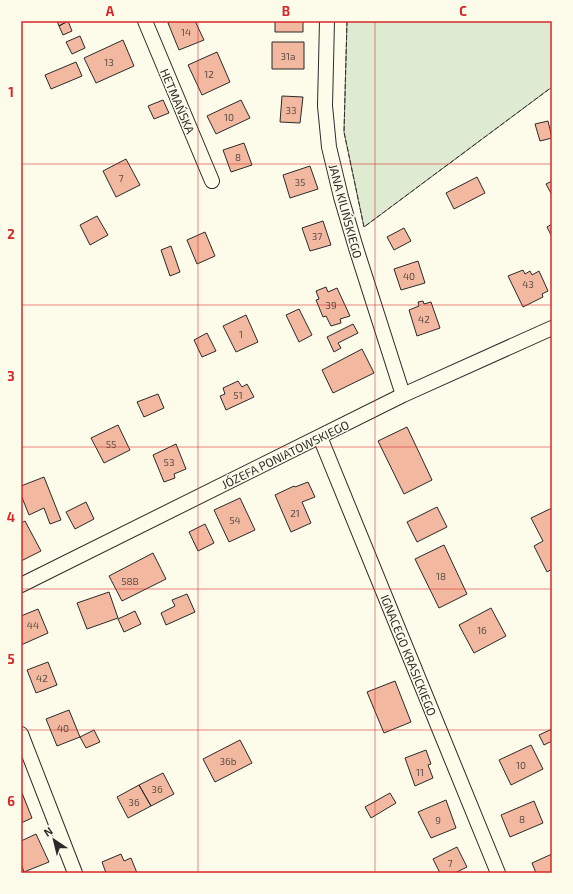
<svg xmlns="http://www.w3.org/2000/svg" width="573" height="894" font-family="'Exo 2',sans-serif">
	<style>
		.green { fill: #deebd1; stroke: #74746e }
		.building { fill: #f2b8a0; stroke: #2b2b2b }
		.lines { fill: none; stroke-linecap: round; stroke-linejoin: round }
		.minor-casing { stroke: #2b2b2b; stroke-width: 16 }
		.minor { stroke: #fdfbea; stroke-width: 14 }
		.fence { stroke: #2b2b2b; stroke-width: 1; stroke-dasharray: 5 2; stroke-linecap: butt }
		.grid { fill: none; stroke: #d62828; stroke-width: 1; stroke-opacity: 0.55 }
		.labels { text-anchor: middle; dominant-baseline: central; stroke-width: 3; stroke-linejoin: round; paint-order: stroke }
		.number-label { font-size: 10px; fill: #5d4e48 }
		.street-label { font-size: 12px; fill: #2b2b2b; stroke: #fdfbea }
		.neatline { fill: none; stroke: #d62828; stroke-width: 1.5 }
		.grid-label { font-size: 13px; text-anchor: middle; font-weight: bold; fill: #d62828 }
	</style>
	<rect width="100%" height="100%" fill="#fdfbea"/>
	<path class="green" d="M347 21H552V87L364 227 344 132Z"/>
	<path class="building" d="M57 21H68L59 26Z
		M68 21 72 31 63 35 59 26Z
		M172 21H195L204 40 179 50 168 23Z
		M275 21H303V32H275Z
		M80 36 85 48 72 54 66 42Z
		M123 40 134 66 96 83 84 58Z
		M272 42H304V69H272Z
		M217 52 230 82 202 95 188 65Z
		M76 62 82 76 51 89 45 75Z
		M282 96 303 97 300 123 280 122Z
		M163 100 169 113 154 119 148 106Z
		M241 100 250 118 216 134 207 116Z
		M548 121 552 138 540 141 535 124Z
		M244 143 252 165 231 172 223 150Z
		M126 159 140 185 116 197 103 171Z
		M310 166 318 189 290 198 283 175Z
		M477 177 485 193 454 209 446 193Z
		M552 181V195L546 184Z
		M97 216 108 235 90 245 80 225Z
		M323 221 331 245 310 251 302 228Z
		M552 224V237L547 227Z
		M404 228 411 241 394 250 387 237Z
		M205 232 215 256 197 264 187 240Z
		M171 246 180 272 170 276 161 250Z
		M418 261 425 283 401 290 394 269Z
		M523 270 525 274 530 271 532 275 539 271 548 291 542 294 543 297 523 307 508 276Z
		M326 287 328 292 337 288 350 316 340 319 341 323 331 326 326 316 323 317 316 300 319 299 316 291Z
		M423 301 424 304 431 302 440 328 417 336 409 310 419 306 418 302Z
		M299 309 312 335 299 342 286 315Z
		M246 315 258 342 236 352 223 326Z
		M353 324 358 333 338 343 341 348 334 352 327 337Z
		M207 333 216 351 202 357 194 340Z
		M362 349 374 373 333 393 322 370Z
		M238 381 242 387 247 384 254 397 226 410 220 396 225 394 223 388Z
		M158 394 164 408 144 417 137 402Z
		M118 425 130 450 104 463 91 438Z
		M407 427 432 480 404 494 378 441Z
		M176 444 186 469 174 474 175 478 164 482 153 455Z
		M44 477 61 520 50 524 44 508 29 515 21 495V486Z
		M308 482 315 497 302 502 311 523 291 532 275 495 294 486 295 487Z
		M240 498 255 530 229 542 214 510Z
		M86 502 94 519 75 529 66 512Z
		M437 507 447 527 417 542 407 522Z
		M552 508V569L547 572 534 546 543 541 531 518Z
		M25 521 41 551 21 561V523Z
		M205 524 214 543 198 551 189 532Z
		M444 545 467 594 439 608 415 559Z
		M153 553 166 579 122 601 109 576Z
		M109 592 118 618 87 629 77 603Z
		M187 594 195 612 166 625 161 613 175 606 172 600Z
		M491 608 506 636 474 653 459 625Z
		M38 609 48 633 21 645V616Z
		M135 611 141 624 124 632 118 619Z
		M48 662 57 685 36 693 27 670Z
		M395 681 411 722 384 733 367 692Z
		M69 710 80 737 57 746 46 719Z
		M552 729V741L544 745 539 735Z
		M94 730 100 742 86 748 80 737Z
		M240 740 252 763 215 782 203 759Z
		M531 745 543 769 511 785 499 760Z
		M426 750 431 764 428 765 433 778 415 786 405 758Z
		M163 773 174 794 151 806 139 785Z
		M139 785 151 806 128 818 117 797Z
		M21 793H22L32 818 21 823Z
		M390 793 396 803 371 818 365 807Z
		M446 800 456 828 431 838 418 812Z
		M534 801 543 823 510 837 501 815Z
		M36 834 49 862 24 872 21 864V841Z
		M457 847 467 867 455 873H440L433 859Z
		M121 854 124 861 131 858 137 873H106L102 862Z
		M552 854V873H536L532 863Z"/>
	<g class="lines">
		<g class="minor-casing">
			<path id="minor" d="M145 21 212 181
				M327 21 325 106 329 147 341 197 356 248 403 395
				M320 437 498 873
				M21 585 403 395 552 328
				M21 734 75 873"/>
		</g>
		<use href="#minor" class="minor"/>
		<path class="fence" d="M347 21 344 132 364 227 552 87"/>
	</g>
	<path class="grid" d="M198 21V873M375 21V873M21 164H552M21 305H552M21 447H552M21 589H552M21 730H552"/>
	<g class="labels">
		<g class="number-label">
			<text x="186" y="32">14</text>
			<text x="288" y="56">31a</text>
			<text x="109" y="62">13</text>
			<text x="209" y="74">12</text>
			<text x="291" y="110">33</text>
			<text x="229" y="117">10</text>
			<text x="238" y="157">8</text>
			<text x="121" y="178">7</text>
			<text x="300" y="182">35</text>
			<text x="317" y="236">37</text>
			<text x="409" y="276">40</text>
			<text x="528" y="284">43</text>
			<text x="331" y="305">39</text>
			<text x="424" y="319">42</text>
			<text x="241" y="334">1</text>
			<text x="238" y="395">51</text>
			<text x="111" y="444">55</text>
			<text x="169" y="462">53</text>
			<text x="295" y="513">21</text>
			<text x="235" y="520">54</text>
			<text x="441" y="576">18</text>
			<text x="130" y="581">58B</text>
			<text x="33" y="625">44</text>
			<text x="482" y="630">16</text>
			<text x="42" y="678">42</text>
			<text x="63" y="728">40</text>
			<text x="228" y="761">36b</text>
			<text x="521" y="765">10</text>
			<text x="420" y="772">11</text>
			<text x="157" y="789">36</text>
			<text x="134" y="802">36</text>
			<text x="522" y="819">8</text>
			<text x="438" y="820">9</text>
			<text x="450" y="863">7</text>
		</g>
		<g class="street-label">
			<text transform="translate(178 101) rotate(67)">HETMAŃSKA</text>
			<text transform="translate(346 211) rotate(75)">JANA KILIŃSKIEGO</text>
			<text transform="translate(285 454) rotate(-26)">JÓZEFA PONIATOWSKIEGO</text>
			<text transform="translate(409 655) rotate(68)">IGNACEGO KRASICKIEGO</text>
		</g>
	</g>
	<rect width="573" height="894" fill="none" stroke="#fdfbea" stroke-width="44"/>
	<g transform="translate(54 840) rotate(325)" stroke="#fdfbea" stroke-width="3" paint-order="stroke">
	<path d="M0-3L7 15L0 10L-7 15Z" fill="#2b2b2b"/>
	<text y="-6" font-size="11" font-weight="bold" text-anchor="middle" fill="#2b2b2b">N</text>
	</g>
	<rect x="22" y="22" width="529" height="850" class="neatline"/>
	<g class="grid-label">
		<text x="110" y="16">A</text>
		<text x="286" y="16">B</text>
		<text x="463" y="16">C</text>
		<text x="11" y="97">1</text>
		<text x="11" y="239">2</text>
		<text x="11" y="381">3</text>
		<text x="11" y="522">4</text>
		<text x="11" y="664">5</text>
		<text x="11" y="806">6</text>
	</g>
</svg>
